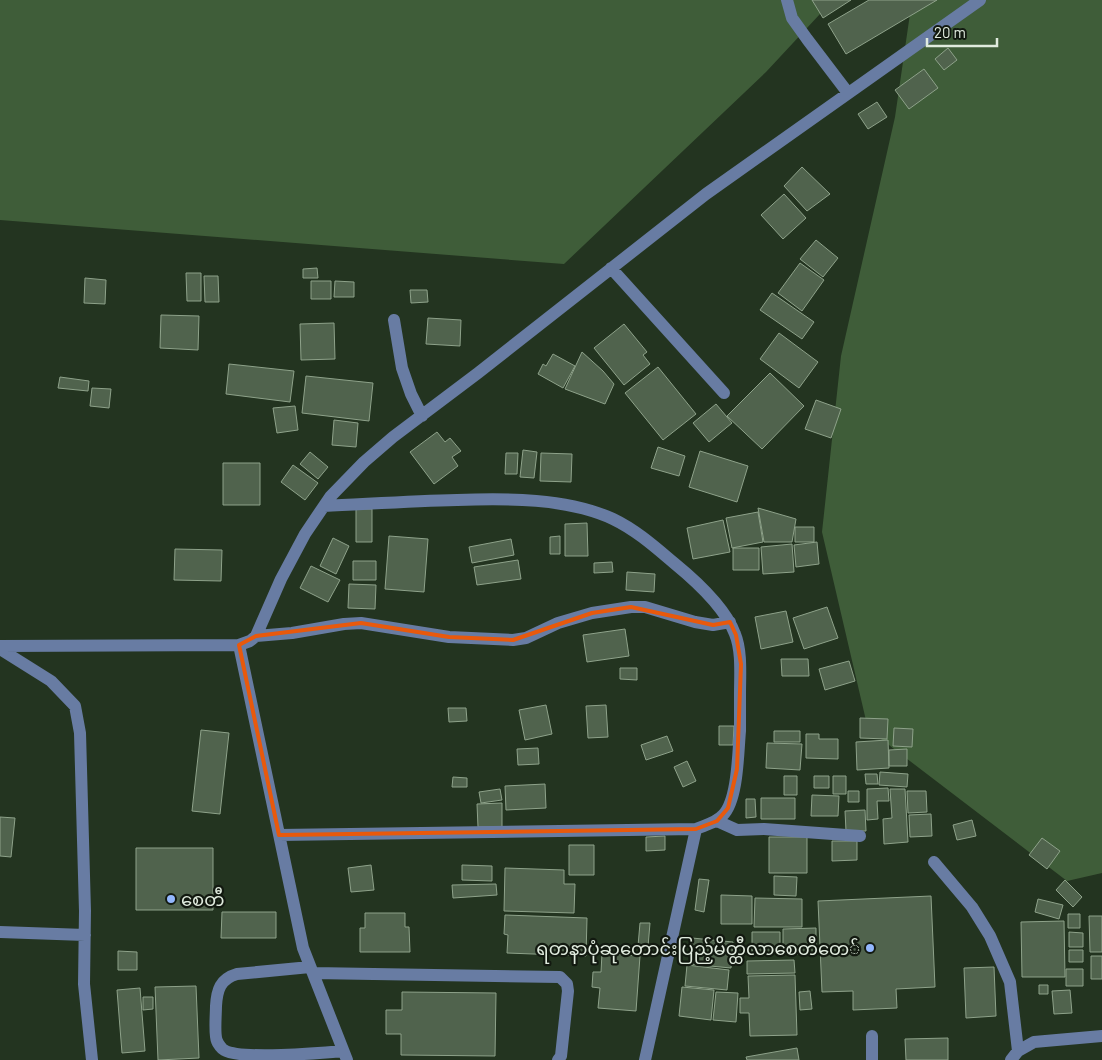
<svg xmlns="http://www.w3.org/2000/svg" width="1102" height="1060" font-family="Barlow,'Noto Sans Myanmar',sans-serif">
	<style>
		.green { fill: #3f5d39 }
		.building { fill: #50634d; stroke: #8ea28a }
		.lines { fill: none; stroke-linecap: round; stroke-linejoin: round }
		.minor { stroke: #687ca3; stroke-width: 12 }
		.marked { fill: none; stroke: #e8590c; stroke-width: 4; stroke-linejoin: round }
		.poi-dot { fill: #93b7fd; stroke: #121910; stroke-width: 2 }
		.labels { text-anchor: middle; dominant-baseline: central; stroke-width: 4.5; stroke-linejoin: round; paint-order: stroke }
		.poi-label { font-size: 18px; fill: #e0ebde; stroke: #121910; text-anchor: start }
	</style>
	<rect width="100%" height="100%" fill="#233420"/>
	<path class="green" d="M0 0H833L766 72 564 264 0 220Z
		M912 0H1102V873L1067 881 868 729 822 532 841 356 895 117Z"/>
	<path class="building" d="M812 0H851L823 18Z
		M869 0H937L846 54 828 24Z
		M948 48 957 60 944 70 935 59Z
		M924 69 938 88 909 109 895 90Z
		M877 102 887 117 868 129 858 114Z
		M802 167 830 194 807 211 784 186Z
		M784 194 806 218 783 239 761 215Z
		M816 240 838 258 823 277 800 259Z
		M800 263 824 280 802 311 778 293Z
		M317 268 318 278H303V269Z
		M186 273H201V301H187Z
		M204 276H218L219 302H205Z
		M85 278 106 280 105 304 84 303Z
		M311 281H331V299H311Z
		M335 281 354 282V297H334Z
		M410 290H427L428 302 411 303Z
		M772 293 814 322 802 339 760 310Z
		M161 315 199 316 198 350 160 348Z
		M428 318 461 320 460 346 426 344Z
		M334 323 335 359 301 360 300 324Z
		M624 324 647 352 643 355 650 364 624 385 594 348Z
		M779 333 818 362 799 388 760 359Z
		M582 352 603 371 614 384 605 404 565 389Z
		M553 354 575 366 563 388 538 374 543 364 546 366Z
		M229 364 294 371 290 402 226 394Z
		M658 367 696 414 663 440 625 393Z
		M770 373 804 406 762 449 727 416Z
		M306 376 373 383 369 421 302 413Z
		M60 377 89 381 88 391 58 388Z
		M92 388 111 389 109 408 90 406Z
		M816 400 841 409 831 438 805 429Z
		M716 404 732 423 709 442 693 423Z
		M295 406 298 430 277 433 273 408Z
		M334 420 358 423 356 447 332 445Z
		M437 432 445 442 450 438 461 451 452 457 458 466 434 484 410 452Z
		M658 447 685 456 679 476 651 468Z
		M523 450 537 452 534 478 520 477Z
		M700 451 748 466 737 502 689 487Z
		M310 452 328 467 318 479 300 464Z
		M506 453H518L517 474H505Z
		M541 453 572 454 571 482 540 481Z
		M223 463H260V505H223Z
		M293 465 318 483 305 500 281 482Z
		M758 508 796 519 792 542H764Z
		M356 509H372V542H356Z
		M758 512 763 542 732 548 726 518Z
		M723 520 730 552 693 559 687 528Z
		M587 523 588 556H565V524Z
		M795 527H814V542H795Z
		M389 536 428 539 424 592 385 589Z
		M560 536V554H550V537Z
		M333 538 349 546 336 574 320 566Z
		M511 539 514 555 472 563 469 547Z
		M817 542 819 564 796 567 794 545Z
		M792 544 794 572 763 574 761 547Z
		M733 548H759V570H733Z
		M175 549 222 550 221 581 174 580Z
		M518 560 521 579 477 585 474 567Z
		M353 561H376V580H353Z
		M612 562 613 572 594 573V563Z
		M311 566 340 580 328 602 300 588Z
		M627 572 655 574 654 592 626 590Z
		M349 584 376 585 375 609 348 608Z
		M827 607 838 638 804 649 793 618Z
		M786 611 793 642 761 649 755 617Z
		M625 629 629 656 587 662 583 635Z
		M781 659H808L809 676H782Z
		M849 661 855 681 825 690 819 669Z
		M620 668H637V680L620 679Z
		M546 705 552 734 525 740 519 710Z
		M606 705 608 737 588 738 586 706Z
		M448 708H466L467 721 449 722Z
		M860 718 888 719 887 739 860 738Z
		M719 726H734L733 745H719Z
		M894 728 913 729 912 747 893 746Z
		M201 730 229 733 220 814 192 811Z
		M774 731H800V742H774Z
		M806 734H819V739H838V759L806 758Z
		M667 736 673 751 646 760 641 745Z
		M888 740 889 768 857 770 856 742Z
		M767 743 802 744 800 770 766 768Z
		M538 748 539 764 518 765 517 749Z
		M907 749V766H889V750Z
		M687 761 696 781 683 787 674 767Z
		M880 772 908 774 907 787 879 785Z
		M865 774H877L878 784H866Z
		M784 776H797V795H784Z
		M814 776H829V788H814Z
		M833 776H846V794H833Z
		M453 777 467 778V787H452Z
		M545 784 546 808 506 810 505 786Z
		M888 788 889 801H877L878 819 867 820V789Z
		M500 789 502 800 481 803 479 792Z
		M890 789H905L908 842 884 844 883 819 892 818Z
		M848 791H859V802H848Z
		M907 791H926L927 812 908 813Z
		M812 795 839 796 838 816H811Z
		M761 798H795V819H761Z
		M746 799H755L756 817 746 818Z
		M502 803V827H478L477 804Z
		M865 810 866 831H846L845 811Z
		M931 814 932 836 910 837 909 815Z
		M0 817 15 818 11 857 0 856Z
		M972 820 976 836 957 840 953 825Z
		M665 836V850L646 851V837Z
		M769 837H807V873H769Z
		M1042 838 1060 851 1047 869 1029 855Z
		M832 841H857V860L832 861Z
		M569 845H594V875H569Z
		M136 848H213V910H136Z
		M371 865 374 890 351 892 348 868Z
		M462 865 492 866V881L462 880Z
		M505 868 564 870V884H575L574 913 504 911Z
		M774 876 797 877 796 896 774 895Z
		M699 879 709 880 704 912 695 910Z
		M1065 880 1082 897 1073 907 1056 890Z
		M496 884 497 895 453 898 452 885Z
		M721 895 752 896V924H721Z
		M931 896 935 987 896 989 897 1008 853 1010V991L822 992 818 901Z
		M755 898 802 899V927H754Z
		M1038 899 1063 905 1059 919 1035 912Z
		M222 912H276V938H221Z
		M365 913H405V927H409L410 952H360V928H365Z
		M1068 914H1080V928H1068Z
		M505 915 587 918 586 956 507 953 508 935 504 934Z
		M1089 916H1102V952H1090Z
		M1064 921 1065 977H1022L1021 922Z
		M640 923H650L648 947 638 946Z
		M816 928V954H783V929Z
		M752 932H780V953H752Z
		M1069 932 1083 933V947H1069Z
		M692 938 733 942 731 968 689 964Z
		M1069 950H1083V962H1069Z
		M118 951 137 952V970H118Z
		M602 953 640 956 636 1011 598 1008 600 988 592 987 593 972H601Z
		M1091 956H1102V979H1091Z
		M794 960 795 973 747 974V961Z
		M687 965 729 970 727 990 685 986Z
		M994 967 996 1016 966 1018 964 968Z
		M1066 969H1083V986H1066Z
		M795 975 797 1035 750 1036 749 1013H740V998H749L748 976Z
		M1039 985H1048V994H1039Z
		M196 986 199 1058 158 1060 155 987Z
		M682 987 714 990 711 1020 679 1016Z
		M140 988 145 1051 122 1053 117 990Z
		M1070 990 1072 1013 1054 1014 1052 991Z
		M810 991 812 1009 800 1010 799 992Z
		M402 992 496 993 495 1056 401 1055V1034H386V1010H402Z
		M716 992 738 993 736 1022 713 1020Z
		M143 997H153V1009L143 1010Z
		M948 1038V1060H906L905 1039Z
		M797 1048 799 1060H747L746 1057Z"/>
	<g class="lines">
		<path class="minor" d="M787 0 792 18 807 39 848 93
			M611 268 724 393
			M394 320 402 368 411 394 422 416
			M256 636 281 579 305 534 330 497 364 462 393 437 478 373 706 194 980 0
			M239 645 303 948 347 1060
			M0 646 239 645 250 641 256 636 292 633 344 624 361 623 449 637 513 640 526 638 558 623 592 613 631 607H645L695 622 713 625 730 622
			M0 649 51 681 75 706 80 733 85 911 84 984 92 1060
			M717 821 737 830 764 829 860 836
			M279 835 696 829C705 825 716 823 723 815 738 800 738 752 740 731 740 719 740 706 740 693 740 675 742 651 735 634 725 607 696 581 674 563 655 547 636 530 613 519 568 498 505 498 457 500 412 501 368 504 324 506
			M934 862 972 907 990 936 1010 982 1018 1051
			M0 932 85 935
			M310 967 237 974C220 979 217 990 216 1006 216 1014 214 1035 217 1041 218 1044 222 1049 224 1050 240 1060 321 1053 343 1051
			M313 973 560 977 567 984 568 991 561 1056 558 1060
			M645 1060 696 829
			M872 1060V1036
			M1011 1060 1018 1051 1034 1042 1102 1036"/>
	</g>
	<path class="marked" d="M631 607 713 625 730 622 736 635 741 664 737 769 728 808 717 821 696 829 279 835 239 645 256 636 361 623 449 637 513 640 592 613Z"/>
	<g class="poi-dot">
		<circle cx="171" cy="899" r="5"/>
		<circle cx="870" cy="948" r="5"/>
	</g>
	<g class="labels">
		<g class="poi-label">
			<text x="181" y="899">စေတီ</text>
			<text x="860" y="948" text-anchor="end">ရတနာပုံဆုတောင်းပြည့်မိတ္ထီလာစေတီတေ်</text>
		</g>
	</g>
	<path d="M927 38v8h70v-8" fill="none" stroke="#e0ebde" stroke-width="2.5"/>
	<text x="934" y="38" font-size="15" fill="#e0ebde" stroke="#121910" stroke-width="4" paint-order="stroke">20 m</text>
</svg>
